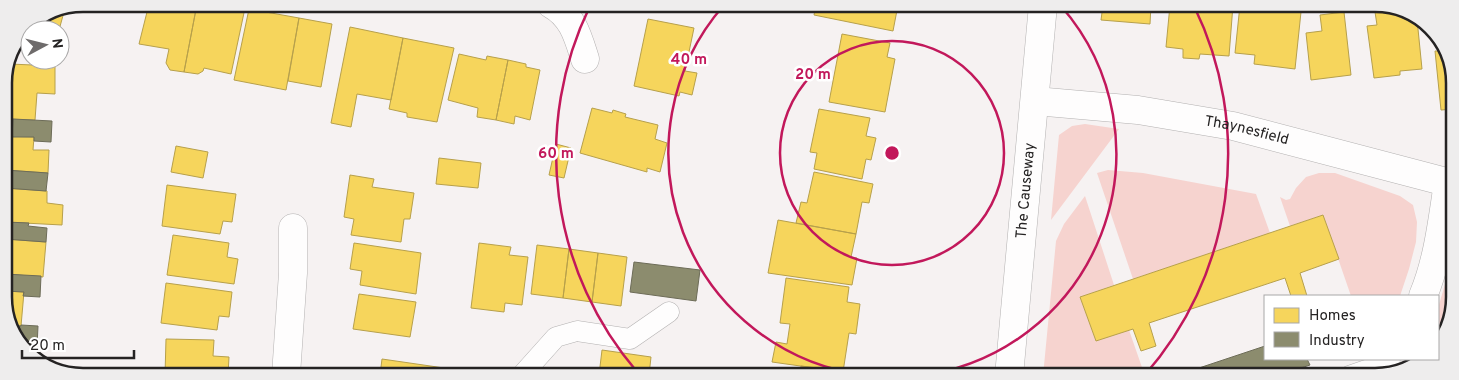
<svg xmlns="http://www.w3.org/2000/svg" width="1459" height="380" font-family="Overpass,sans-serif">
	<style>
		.green { fill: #f6d3cf }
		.homes { fill: #f6d55c; stroke: #b7a04b }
		.industry { fill: #8c8c6e; stroke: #6d6c58 }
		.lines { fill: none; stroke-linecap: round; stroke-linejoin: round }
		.service-casing { stroke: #b3b1b1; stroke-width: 21 }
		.minor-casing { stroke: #b3b1b1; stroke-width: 29 }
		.secondary-casing { stroke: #b3b1b1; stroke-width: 29 }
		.service { stroke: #fefdfd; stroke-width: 20 }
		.minor { stroke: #fefdfd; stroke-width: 28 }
		.secondary { stroke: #fefdfd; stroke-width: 28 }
		.ring { fill: none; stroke: #c2185b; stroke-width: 2.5 }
		.labels { text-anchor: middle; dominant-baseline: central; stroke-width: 5; stroke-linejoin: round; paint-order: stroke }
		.street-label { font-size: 15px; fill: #252323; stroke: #fff }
		.rim { fill: none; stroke: #252323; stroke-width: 2.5 }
		.centre { fill: #c2185b; stroke: #fff; stroke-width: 2.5 }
		.ring-label { font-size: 15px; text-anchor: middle; font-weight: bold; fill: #c2185b; stroke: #fff; stroke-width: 5; stroke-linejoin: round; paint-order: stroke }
	</style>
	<rect width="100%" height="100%" fill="#f6f2f2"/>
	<path class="green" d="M1085 124 1119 129 1051 220 1059 135 1072 126Z
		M1108 170 1143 173 1256 194 1270 233 1133 279 1097 173Z
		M1319 173H1335L1400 196 1413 205 1417 222 1416 242 1409 269 1400 296H1351L1323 215 1290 226 1280 197 1286 200 1290 199 1296 188 1306 177Z
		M1085 196 1114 285 1080 297 1096 341 1129 330 1145 376H1043L1056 241 1064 224Z
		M1454 242V312L1438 340V308L1448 274Z"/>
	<path class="homes" d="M149 4H197L184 72 170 70 166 63 169 49 139 44Z
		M197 4H227L245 8 231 74 204 68 203 71 198 74 184 72Z
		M816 5H898L893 31 814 15Z
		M1103 5H1151L1150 24 1101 20Z
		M1170 5H1233L1229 56 1200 54 1199 59 1183 58V49L1166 47Z
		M1240 5 1301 12 1295 69 1254 64 1255 55 1235 53Z
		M1393 6 1417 19 1422 69 1400 71V75L1374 78 1367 26 1377 25 1375 12 1394 10Z
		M249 9 299 18 286 90 234 80Z
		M64 12 59 30H30V38L23 36 27 27Z
		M1344 12 1351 75 1311 80 1306 33 1322 31 1320 15Z
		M299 18 332 24 321 87 288 81Z
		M648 19 694 28 685 71 697 73 692 95 680 92 679 96 634 86Z
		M350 27 403 38 391 100 357 94 351 127 331 123Z
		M842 34 890 43 887 57 895 59 885 112 829 102Z
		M403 38 454 48 437 122 407 117V113L389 109Z
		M1435 51H1444L1454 68V109L1441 110Z
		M459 54 486 60 487 56 508 60 496 120 477 117 478 108 448 100Z
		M508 60 526 64V67L540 70 530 120 515 116 514 124 496 120Z
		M10 64 55 66V94L37 93 35 120 4 119V79Z
		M592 108 612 113 613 110 626 114 625 117 658 125 655 139 667 143 660 172 647 168V172L580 153Z
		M819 109 870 118 866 136 876 138 871 160 866 159 862 179 814 169 817 153 810 152Z
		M4 136 34 137 33 150H49L48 173 4 170Z
		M556 144 571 148 564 178 549 175Z
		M176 146 208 152 203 178 171 172Z
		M439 158 481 163 478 188 436 184Z
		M814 172 873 184 869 203 862 202 856 234 796 223 801 202 807 203Z
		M350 175 374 179 372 187 414 193 410 219H404L401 242 351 235 354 219 344 217Z
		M167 185 236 194 232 222 223 221 220 234 162 226Z
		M5 188 47 191V203L63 205 62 225 5 222Z
		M1323 215 1339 259 1300 273 1307 296H1291L1285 278 1149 323 1156 346 1141 351 1133 329 1096 341 1080 297Z
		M778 220 856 234 851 257 857 258 852 285 768 273Z
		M173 235 229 243 227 257 238 259 234 284 167 275Z
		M5 239 46 242 43 277 5 274Z
		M354 243 421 253 416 294 360 285 362 271 350 269Z
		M479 243 511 247 509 255 528 257 522 305 505 303 504 312 471 308Z
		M537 245 569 249 563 298 531 294Z
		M569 249 598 253 592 302 563 298Z
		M598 253 627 257 621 306 592 302Z
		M786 278 849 287 847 302 860 304 856 334 849 333 843 372 772 362 776 342 787 344 790 324 780 323Z
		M166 283 232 292 229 317 219 316 217 330 161 323Z
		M5 291 24 292 21 326H12L5 312Z
		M359 294 416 302 410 337 353 329Z
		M166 339 214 340 213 356 229 357 228 375H165Z
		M602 350 651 357 649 375H599Z
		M382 359 451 369 450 375H380Z
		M801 366 858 373V376L800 375Z"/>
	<path class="industry" d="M13 119 52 121 51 142 34 141V137H12Z
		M5 170 48 173 46 191 5 188Z
		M6 222 29 223 28 226 47 228 46 242 5 239Z
		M634 262 700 270 696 301 630 292Z
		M5 274 41 276 40 297 23 296 24 292 5 291Z
		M21 325 38 326 37 347 23 346 12 326H21Z
		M1265 346V359H1307L1310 365 1276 376H1175Z"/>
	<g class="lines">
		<g class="service-casing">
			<path id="service" d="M522 375 556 337 577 331 630 339 669 312
				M1349 376 1381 365"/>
		</g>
		<g class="minor-casing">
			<g id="minor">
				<path d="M551 4C573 16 578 37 585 59"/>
				<path id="s1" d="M1035 101 1138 110 1233 126 1454 184"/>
				<path d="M1423 296C1438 260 1442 222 1448 183"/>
				<path d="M286 375 293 273V228"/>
				<path d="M1377 376 1381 365 1386 359"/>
			</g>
		</g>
		<g class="secondary-casing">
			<g id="secondary">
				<path id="s2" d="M1009 376 1043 5"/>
			</g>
		</g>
		<use href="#service" class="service"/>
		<use href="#minor" class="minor"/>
		<use href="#secondary" class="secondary"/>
	</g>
	<g class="ring">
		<circle cx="892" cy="153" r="112"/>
		<path d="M865 375A224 224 0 0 1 724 5M1061 6A224 224 0 0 1 917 376"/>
		<path d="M638 373A336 336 0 0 1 590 6M1194 6A336 336 0 0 1 1144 376"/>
	</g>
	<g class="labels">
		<g class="street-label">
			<text stroke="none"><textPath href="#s1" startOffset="214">Thaynesfield</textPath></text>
			<text stroke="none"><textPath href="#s2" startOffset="186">The Causeway</textPath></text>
		</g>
	</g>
	<path d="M0 0H1459V380H0ZM83 12H1375A71 71 0 0 1 1446 83V297A71 71 0 0 1 1375 368H83A71 71 0 0 1 12 297V83A71 71 0 0 1 83 12Z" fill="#eeeded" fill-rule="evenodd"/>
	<path class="rim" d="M83 12H1375A71 71 0 0 1 1446 83V297A71 71 0 0 1 1375 368H83A71 71 0 0 1 12 297V83A71 71 0 0 1 83 12Z"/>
	<circle cx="892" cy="153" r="8" class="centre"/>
	<g class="ring-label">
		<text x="689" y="64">40 m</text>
		<text x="813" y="79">20 m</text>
		<text x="556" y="158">60 m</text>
	</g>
	<rect x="1264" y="295" width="175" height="65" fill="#ffffff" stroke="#a8a7a7"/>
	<rect x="1274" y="308" width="25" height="15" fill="#f6d55c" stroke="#a8a7a7"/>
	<text x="1309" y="320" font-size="15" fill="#252323">Homes</text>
	<rect x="1274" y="332" width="25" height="15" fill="#8c8c6e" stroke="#a8a7a7"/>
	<text x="1309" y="345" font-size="15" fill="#252323">Industry</text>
	<g transform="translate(45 45) rotate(83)"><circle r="24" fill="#ffffff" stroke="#a8a7a7"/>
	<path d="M0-4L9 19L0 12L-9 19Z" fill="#6e6b6b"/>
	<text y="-8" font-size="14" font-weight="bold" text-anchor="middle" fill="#252323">N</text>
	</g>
	<path d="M22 350v8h112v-8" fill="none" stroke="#252323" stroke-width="2.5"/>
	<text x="30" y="350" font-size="15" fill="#252323" stroke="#ffffff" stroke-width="4" paint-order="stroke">20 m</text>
</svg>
